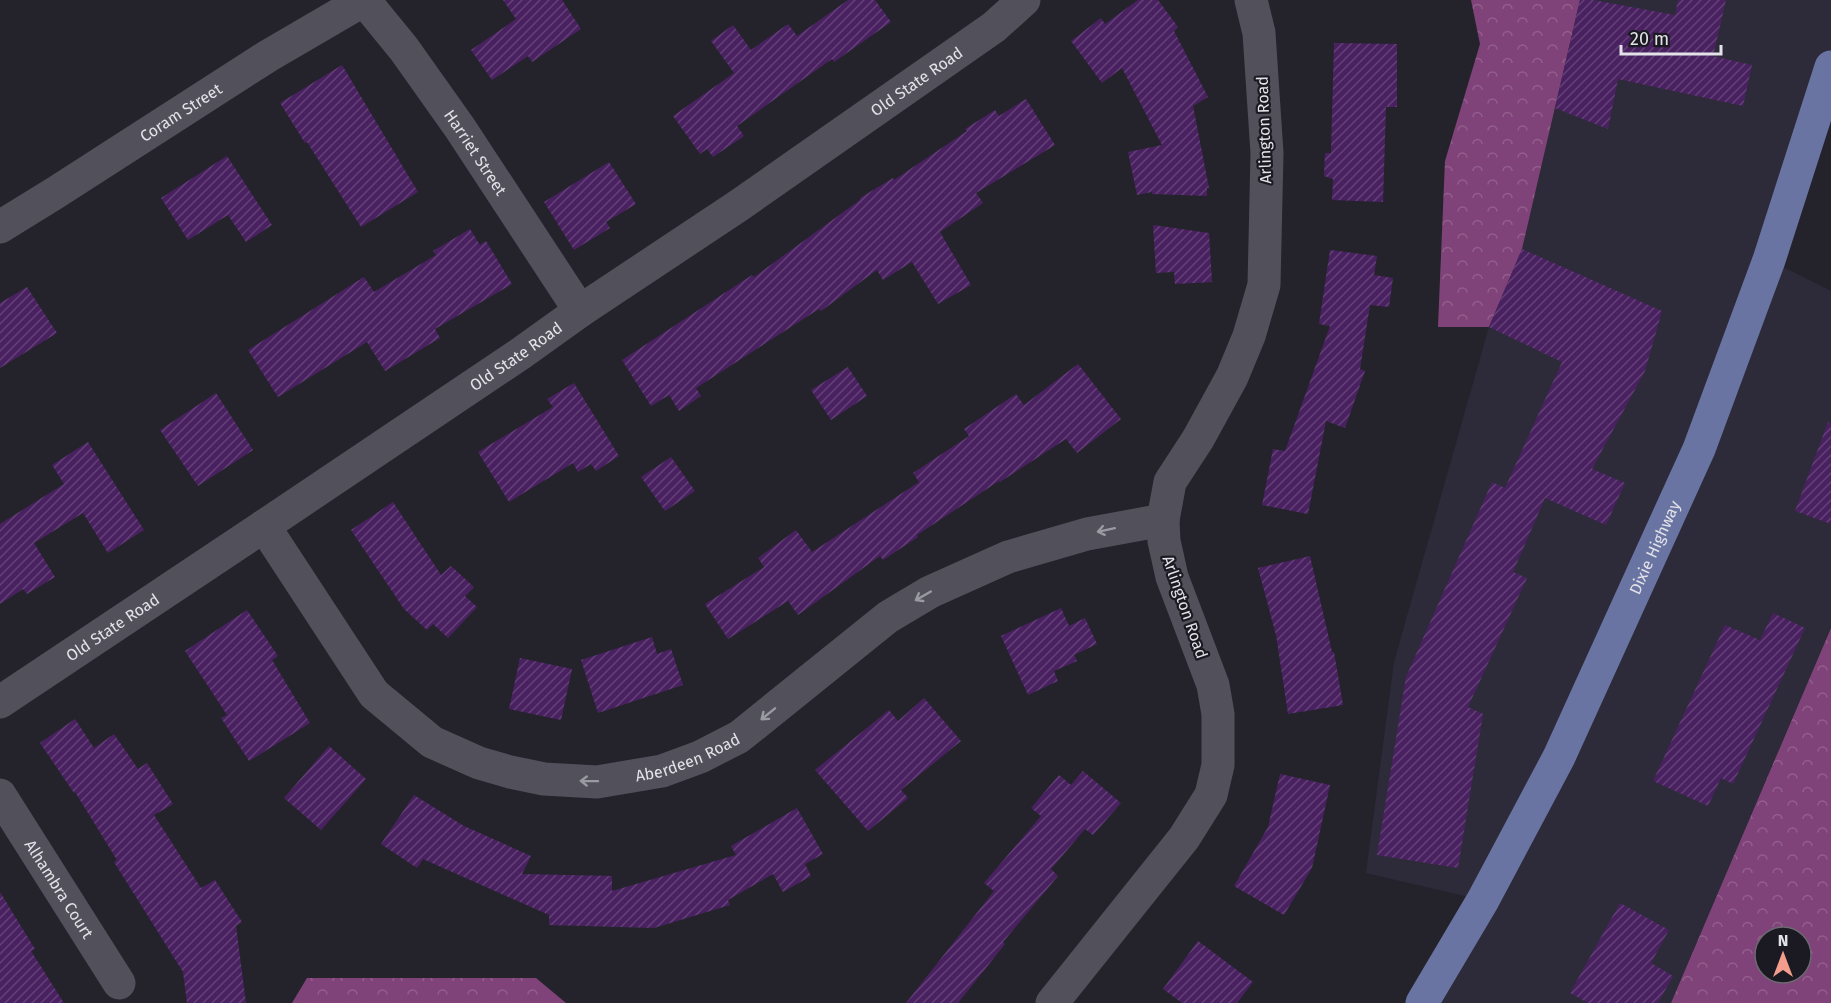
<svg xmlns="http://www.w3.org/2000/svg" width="1831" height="1003" font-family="'Fira Sans',sans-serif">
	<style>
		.built { fill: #2d2b3a }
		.forest { fill: url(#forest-crowns); fill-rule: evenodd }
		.building { fill: url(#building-hatch) }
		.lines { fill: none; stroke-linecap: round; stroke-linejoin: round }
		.minor { stroke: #52515b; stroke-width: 33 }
		.major { stroke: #6974a2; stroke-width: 33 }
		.oneway { stroke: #9a9aa2 }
		.labels { text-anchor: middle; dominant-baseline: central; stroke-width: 4.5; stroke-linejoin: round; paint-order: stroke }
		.street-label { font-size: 16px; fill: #e2e2e8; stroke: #1b1922 }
	</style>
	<defs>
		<pattern id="forest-crowns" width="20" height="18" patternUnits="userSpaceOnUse" patternTransform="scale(1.5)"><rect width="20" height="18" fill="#804379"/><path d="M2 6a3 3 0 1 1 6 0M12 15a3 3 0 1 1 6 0" fill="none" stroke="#925e8c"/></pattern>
		<pattern id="building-hatch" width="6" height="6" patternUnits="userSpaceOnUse" patternTransform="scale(1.5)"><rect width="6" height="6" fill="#492160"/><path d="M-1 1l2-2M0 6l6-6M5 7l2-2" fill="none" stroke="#634177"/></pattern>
	</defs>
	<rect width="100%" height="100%" fill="#24232c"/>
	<path class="built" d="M1580 0H1831V67L1769 260 1831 291V628L1671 1003H1422L1482 900 1366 873 1394 662 1489 327 1522 249Z"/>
	<path class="forest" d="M1471 0H1580L1522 249 1489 327H1438L1445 161 1480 44Z
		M1831 628V1003H1671ZM1765 937H1801V973H1765Z
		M307 978H536L566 1003H292Z"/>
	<path class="building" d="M503 0H562L581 29 532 62 528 56 492 80 471 50 516 19Z
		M848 0H875L891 22 834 62 832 59 737 126 744 136 713 157 707 149 700 154 673 116 734 73 711 41 733 25 751 50 788 24 797 36Z
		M1138 0H1158L1178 27 1174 31 1208 97 1193 106 1209 188H1207V196L1152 194V192L1137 195 1128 152 1162 145 1122 68 1102 83 1071 41 1101 18 1105 24Z
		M1580 0H1593L1675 15 1678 0H1726L1713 56 1752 65 1743 106 1618 79 1608 129 1555 108Z
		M1334 43 1397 44V107H1386L1383 202 1332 200 1333 179 1324 176 1325 153H1331Z
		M342 65 418 192 361 227 307 142 305 143 280 103Z
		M1026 99 1055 145 976 193 983 203 940 232 971 285 938 304 912 262 883 280 877 270 821 311 819 309 696 388 701 396 679 411 669 395 651 406 622 360 752 275 754 277 860 200V198L893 178 894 180 967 131 965 129 995 110 999 116Z
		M227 156 272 225 246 242 228 215 188 240 161 198Z
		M609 162 636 204 606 222 610 228 574 250 544 202Z
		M1153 225 1209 233 1212 282 1175 284 1174 272 1156 273Z
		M470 229 480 245 486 241 512 284 435 329 440 338 385 371 367 342 278 397 248 350 364 277 374 292 436 255 433 251Z
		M1522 249 1662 311 1645 371 1592 469 1625 483 1606 525 1545 498 1513 572 1527 578 1468 707 1483 714 1458 868 1377 855 1406 677 1492 482 1505 488 1562 362 1489 327Z
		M1330 250 1377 256 1374 275 1393 278 1389 307 1370 305 1360 369 1365 371 1345 428 1326 421 1308 514 1262 505 1273 449 1285 451 1330 326 1319 324Z
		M27 287 57 333 0 368V303Z
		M1078 364 1121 419 1077 453 1066 439 1000 482 999 481 917 535 918 537 883 560 880 556 798 615 788 601 728 639 705 604 764 567 758 558 796 530 812 552 919 482 913 473 969 436 964 429 1016 394 1024 405Z
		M848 367 867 396 831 420 811 390Z
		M574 383 619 456 596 471 591 464 578 472 573 463 509 502 478 452 553 407 547 399Z
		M216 393 253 450 198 486 160 430Z
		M1828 422 1831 423V524L1795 511Z
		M88 442 144 530 108 553 83 513 34 543 55 577 27 594 23 589 0 604V524L64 484 52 465Z
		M671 457 695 491 665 511 641 477Z
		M393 502 441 575 451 566 474 587 465 596 477 607 448 638 433 624 427 630 404 609 351 530Z
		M1310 556 1332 652H1334L1343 705 1288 714 1276 635 1258 568Z
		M1061 608 1069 626 1085 618 1097 644 1074 655 1077 661 1054 671 1058 681 1028 695 1001 636Z
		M247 610 278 656 272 660 310 723 249 761 221 718 227 715 185 651Z
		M1773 613 1805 628 1733 784 1721 778 1708 806 1653 781 1725 625 1760 640Z
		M652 637 657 654 671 649 683 685 598 713 581 660Z
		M520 658 572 669 561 720 509 709Z
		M924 698 961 741 901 790 908 798 868 831 815 770 889 710 898 721Z
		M75 719 94 748 114 734 138 769 147 763 173 804 154 815 201 888 215 880 242 922 236 926 246 1003H187L183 972 114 862 117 860 75 792 74 793 40 743Z
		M329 746 366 779 321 830 284 798Z
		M1083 771 1121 803 1093 835 1085 829 1051 869 1058 876 1003 942 1005 944 958 1003H906L994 891 984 883 1041 816 1031 808 1059 775 1071 785Z
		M1280 774 1330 785 1312 868 1284 915 1234 886 1268 827Z
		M414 795 464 826 531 856 522 874 612 876V891L736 855 731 846 797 808 823 854 805 864 811 876 783 892 773 874 728 900 730 905 654 928 549 925V915L423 859 417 868 381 844Z
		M0 892 35 949 31 951 64 1003H0Z
		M1620 903 1669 930 1651 963 1673 976 1658 1003H1588L1570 993Z
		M1198 941 1253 982 1237 1003H1182L1163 989Z"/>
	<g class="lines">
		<g class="minor">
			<path id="s1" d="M364 0 404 49 460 128 580 311"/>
			<path id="s2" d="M0 227 55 193 268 56 364 0"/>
			<path id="s3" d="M264 526 374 694 432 742 479 763 510 772 544 779 597 782 662 771 700 757 739 737 888 617 930 592 1008 557 1087 534 1163 520"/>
			<path id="s4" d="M0 702 264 526 520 354 580 311 738 206 994 27 1024 0"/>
			<path id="s5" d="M0 795 119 983"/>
			<path d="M1052 1003 1184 838 1211 795 1218 765V714L1213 685 1172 577 1164 541 1163 520 1170 482 1198 439 1232 377 1249 336 1264 285 1267 153 1259 33 1251 0"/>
		</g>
		<path class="major" id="s6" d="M1422 1003 1483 900 1559 757 1699 449 1769 260 1831 67"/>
	</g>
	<defs><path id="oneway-shaft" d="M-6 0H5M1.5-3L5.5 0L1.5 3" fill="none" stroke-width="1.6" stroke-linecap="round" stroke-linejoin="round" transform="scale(1.5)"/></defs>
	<g class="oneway">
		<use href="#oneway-shaft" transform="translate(1106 530) rotate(168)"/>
		<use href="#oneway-shaft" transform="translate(923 596) rotate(150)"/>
		<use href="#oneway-shaft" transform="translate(768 714) rotate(141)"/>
		<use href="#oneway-shaft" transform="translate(589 781) rotate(-179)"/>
	</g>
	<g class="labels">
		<g class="street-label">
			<text stroke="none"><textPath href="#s4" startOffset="1107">Old State Road</textPath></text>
			<text stroke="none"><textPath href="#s2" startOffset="214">Coram Street</textPath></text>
			<text transform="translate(1264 130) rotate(-92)">Arlington Road</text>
			<text stroke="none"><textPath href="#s1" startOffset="189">Harriet Street</textPath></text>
			<text stroke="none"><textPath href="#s4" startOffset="621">Old State Road</textPath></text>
			<text stroke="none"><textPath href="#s6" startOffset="512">Dixie Highway</textPath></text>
			<text transform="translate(1185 607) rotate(71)">Arlington Road</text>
			<text stroke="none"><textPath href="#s4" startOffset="135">Old State Road</textPath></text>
			<text stroke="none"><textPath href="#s3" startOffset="542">Aberdeen Road</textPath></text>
			<text stroke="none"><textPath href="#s5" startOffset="111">Alhambra Court</textPath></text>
		</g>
	</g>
	<g transform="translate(1783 955)"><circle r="28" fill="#1b1922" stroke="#6b6971" stroke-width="1.5"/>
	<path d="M0-4.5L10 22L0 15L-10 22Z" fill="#f49d8c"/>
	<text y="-9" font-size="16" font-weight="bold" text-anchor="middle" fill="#e2e2e8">N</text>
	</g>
	<path d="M1621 45v9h100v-9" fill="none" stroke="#e2e2e8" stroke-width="3"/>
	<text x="1630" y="45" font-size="18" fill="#e2e2e8" stroke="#1b1922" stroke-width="4.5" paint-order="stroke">20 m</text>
</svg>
